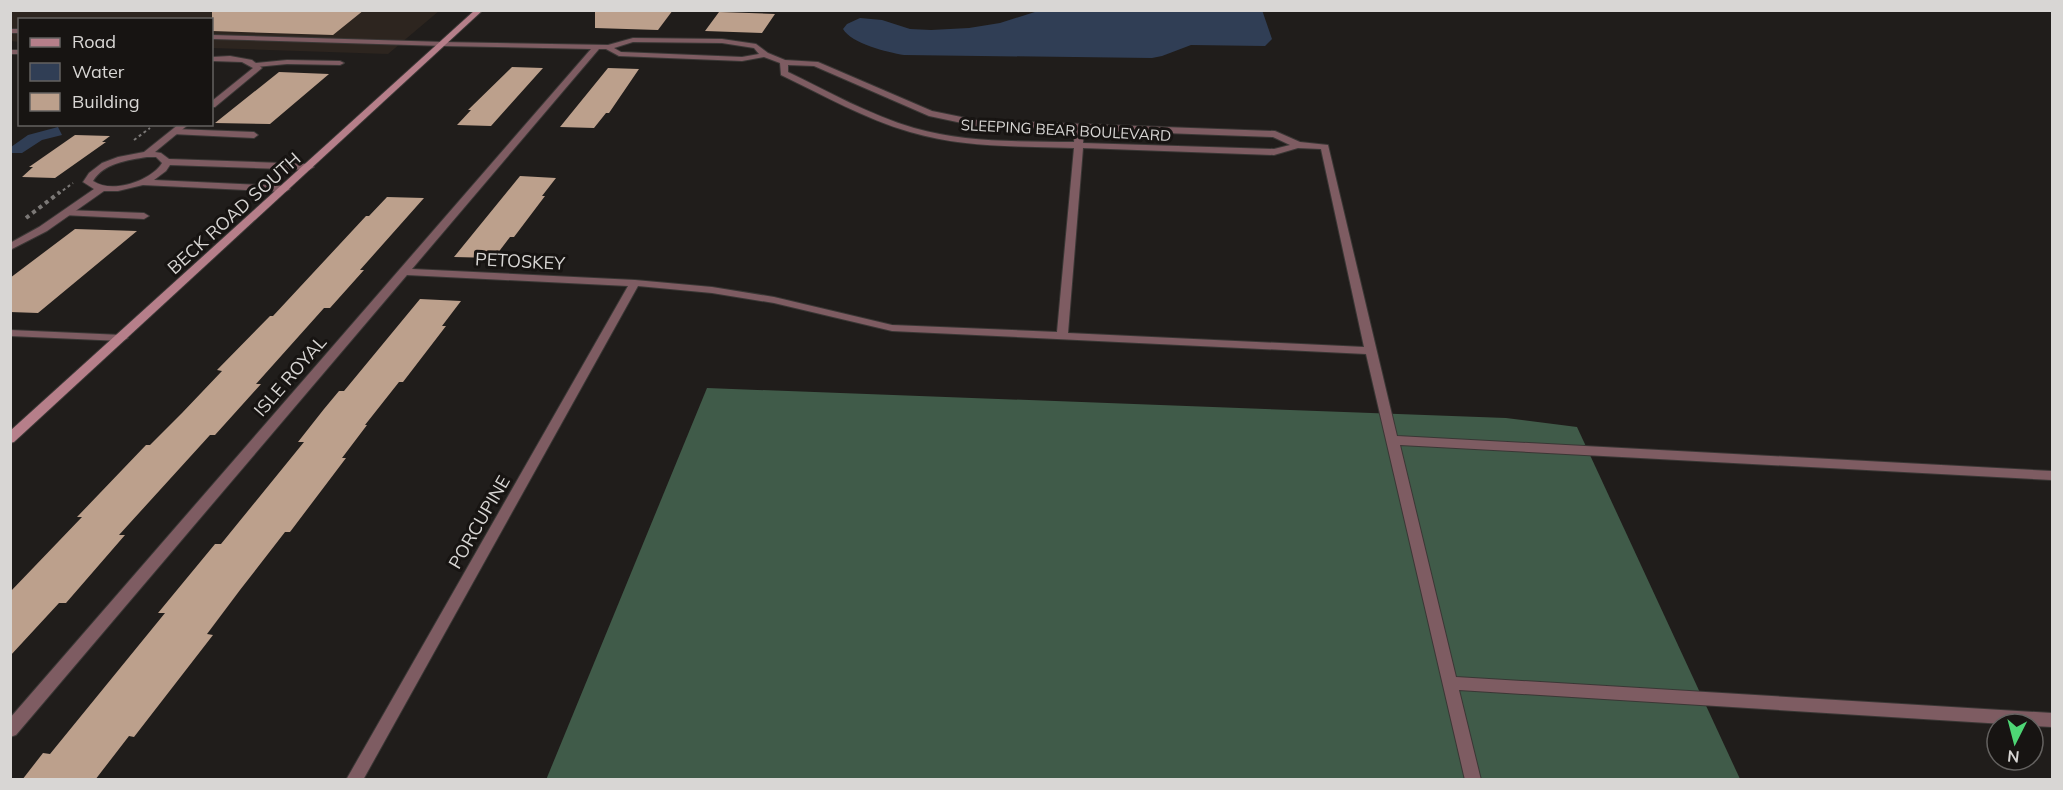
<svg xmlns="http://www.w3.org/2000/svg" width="2063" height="790" font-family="Mulish,sans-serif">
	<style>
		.built { fill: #2d251f }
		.forest { fill: #405b49 }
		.water { fill: #303e55 }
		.building { fill: #bca08c }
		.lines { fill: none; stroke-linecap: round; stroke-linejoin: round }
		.lane-casing { stroke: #3a3735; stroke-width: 2 }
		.street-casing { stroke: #3a3735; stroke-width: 2 }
		.secondary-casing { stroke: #3a3735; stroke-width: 2 }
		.path-far1 { stroke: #7b7876; stroke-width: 2; stroke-dasharray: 3 3; stroke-linecap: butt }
		.path { stroke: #7b7876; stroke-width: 4; stroke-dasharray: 4 4; stroke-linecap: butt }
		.lane { fill: #7e5c62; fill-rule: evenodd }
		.street { fill: #7e5c62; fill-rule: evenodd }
		.secondary { fill: #b67f8a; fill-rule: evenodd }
		.labels { text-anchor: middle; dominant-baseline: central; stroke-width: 6; stroke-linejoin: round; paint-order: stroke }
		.far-street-label { font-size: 15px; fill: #d8d6d4; stroke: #171412 }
		.street-label { font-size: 18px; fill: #d8d6d4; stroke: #171412 }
	</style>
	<rect width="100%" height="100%" fill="#201d1b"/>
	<path class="built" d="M11 11H439L388 54 212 48V20H20L19 42 11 41Z"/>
	<path class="forest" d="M707 388 1506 418 1577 427 1740 779 546 780Z"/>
	<path class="water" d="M1262 10 1272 39 1265 46 1191 45 1162 56 1152 58 904 55C887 52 852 44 843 29L847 24 860 18 882 20 910 29 931 30 969 28 1000 23 1038 11Z
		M58 127 62 135 42 140 22 153H11V147L28 135Z"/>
	<path class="building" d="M212 10H364L333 35 212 31Z
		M595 10H673L658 30 595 28Z
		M719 12 775 14 762 33 705 31Z
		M512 67 543 68 491 126 457 125 471 110H468Z
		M608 68 639 69 609 113H606L594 128 560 127Z
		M279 72 329 74 270 124 215 123Z
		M75 135 110 136 102 142H106L55 178 22 177 33 167H29Z
		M520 176 556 178 542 196H545L514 237H510L494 258 454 257Z
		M387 197 424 198 360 270H364L330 308H324L256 384H261L215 435H210L119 535H125L66 603H59L10 656V592L82 517H77L146 445H150L182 413 222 371 217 370 270 316H273L366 216H369Z
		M75 229 137 231 38 313 10 312V278Z
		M420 299 461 301 442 326H446L403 382H399L365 425H367L342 458H346L290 532H285L240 590 207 634 213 635 134 737 129 736 95 780H22L43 753 50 754 165 613H158L215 544H221L304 442H298L324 409 339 391H344Z"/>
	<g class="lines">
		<g class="lane-casing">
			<path id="lane" d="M10 29H20V33H10Z
				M212 35 444 42 448 44 444 46 212 39Z
				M287 60 340 61 344 63 340 65 287 64 256 67 252 65 256 63Z
				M175 129 254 132 258 135 254 138 172 134 171 132Z
				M66 210 144 213 149 216 144 219 63 215 61 213Z
				M10 330 122 335 128 338 122 341 10 336Z"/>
		</g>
		<g class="street-casing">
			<path id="street" d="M633 38 722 39 756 44 768 53 785 60 818 62 932 111 976 120 1275 131 1300 142 1328 145 1397 436 2052 471V480L1400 445 1456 677 2052 713V727L2033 726V724H2004L1459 690 1481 780H1465L1366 354 892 331 774 303 712 293 638 286 363 780H346L628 286 407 275 16 735 10 737V718L591 49 444 46 440 44 441 42 608 45ZM633 42 722 43 754 48 759 54 742 57 621 52 614 48ZM599 49H606L619 56 742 61 764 57 780 63 781 75C823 95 865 119 910 132 963 148 1019 146 1074 148L1057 332 892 325 774 297 712 287 635 280 412 269ZM788 65 814 66 929 116 976 126 1075 129 1074 142C1021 141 966 143 914 128 870 115 829 92 788 72ZM1084 130 1273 137 1290 145 1274 149 1083 143ZM1083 148 1274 155 1298 148 1321 149 1364 347 1068 333Z
				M10 50H20V54H10Z
				M230 56 252 60 262 68 215 107H212V101L253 68 242 62 212 61V57Z
				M179 124H189L155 152 161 153 169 159 309 164 314 167 309 170 170 165 166 171 154 180 285 186 290 189 285 192 143 185 118 191H104L47 231 10 250V243L39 227 94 189 83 182 89 173 102 163 118 157 144 152ZM147 157H156L162 163C151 181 112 194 93 181 104 163 128 160 147 157Z"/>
		</g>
		<g class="secondary-casing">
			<path id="secondary" d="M475 10H483L14 442 10 443V431Z"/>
		</g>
		<path class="path-far1" d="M134 140 150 128
			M58 194 73 183"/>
		<path class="path" d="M26 218 60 192"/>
		<use href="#lane" class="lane"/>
		<use href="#street" class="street"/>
		<use href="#secondary" class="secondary"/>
	</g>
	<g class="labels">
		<g class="far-street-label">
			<text transform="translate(1066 130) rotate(3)">SLEEPING BEAR BOULEVARD</text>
		</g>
		<g class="street-label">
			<text transform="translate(234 213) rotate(-42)">BECK ROAD SOUTH</text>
			<text transform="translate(520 261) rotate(3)">PETOSKEY</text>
			<text transform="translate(290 376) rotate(-49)">ISLE ROYAL</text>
			<text transform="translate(479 522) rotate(-60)">PORCUPINE</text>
		</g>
	</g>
	<rect width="2063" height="790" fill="none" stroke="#d8d6d4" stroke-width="24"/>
	<rect x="18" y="18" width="195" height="108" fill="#171412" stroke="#646260" stroke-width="1.5"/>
	<rect x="30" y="38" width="30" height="9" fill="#b67f8a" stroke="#646260" stroke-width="1.5"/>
	<text x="72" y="48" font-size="18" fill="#d8d6d4">Road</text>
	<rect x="30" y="63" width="30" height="18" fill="#303e55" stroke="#646260" stroke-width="1.5"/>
	<text x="72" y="78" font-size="18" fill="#d8d6d4">Water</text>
	<rect x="30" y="93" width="30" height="18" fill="#bca08c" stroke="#646260" stroke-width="1.5"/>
	<text x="72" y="108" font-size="18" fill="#d8d6d4">Building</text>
	<g transform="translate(2015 742) rotate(186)"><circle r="28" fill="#171412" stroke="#646260" stroke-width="1.5"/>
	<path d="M0-4.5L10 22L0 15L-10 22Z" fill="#4ed675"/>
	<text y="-9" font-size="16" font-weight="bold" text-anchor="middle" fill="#d8d6d4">N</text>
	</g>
</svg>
